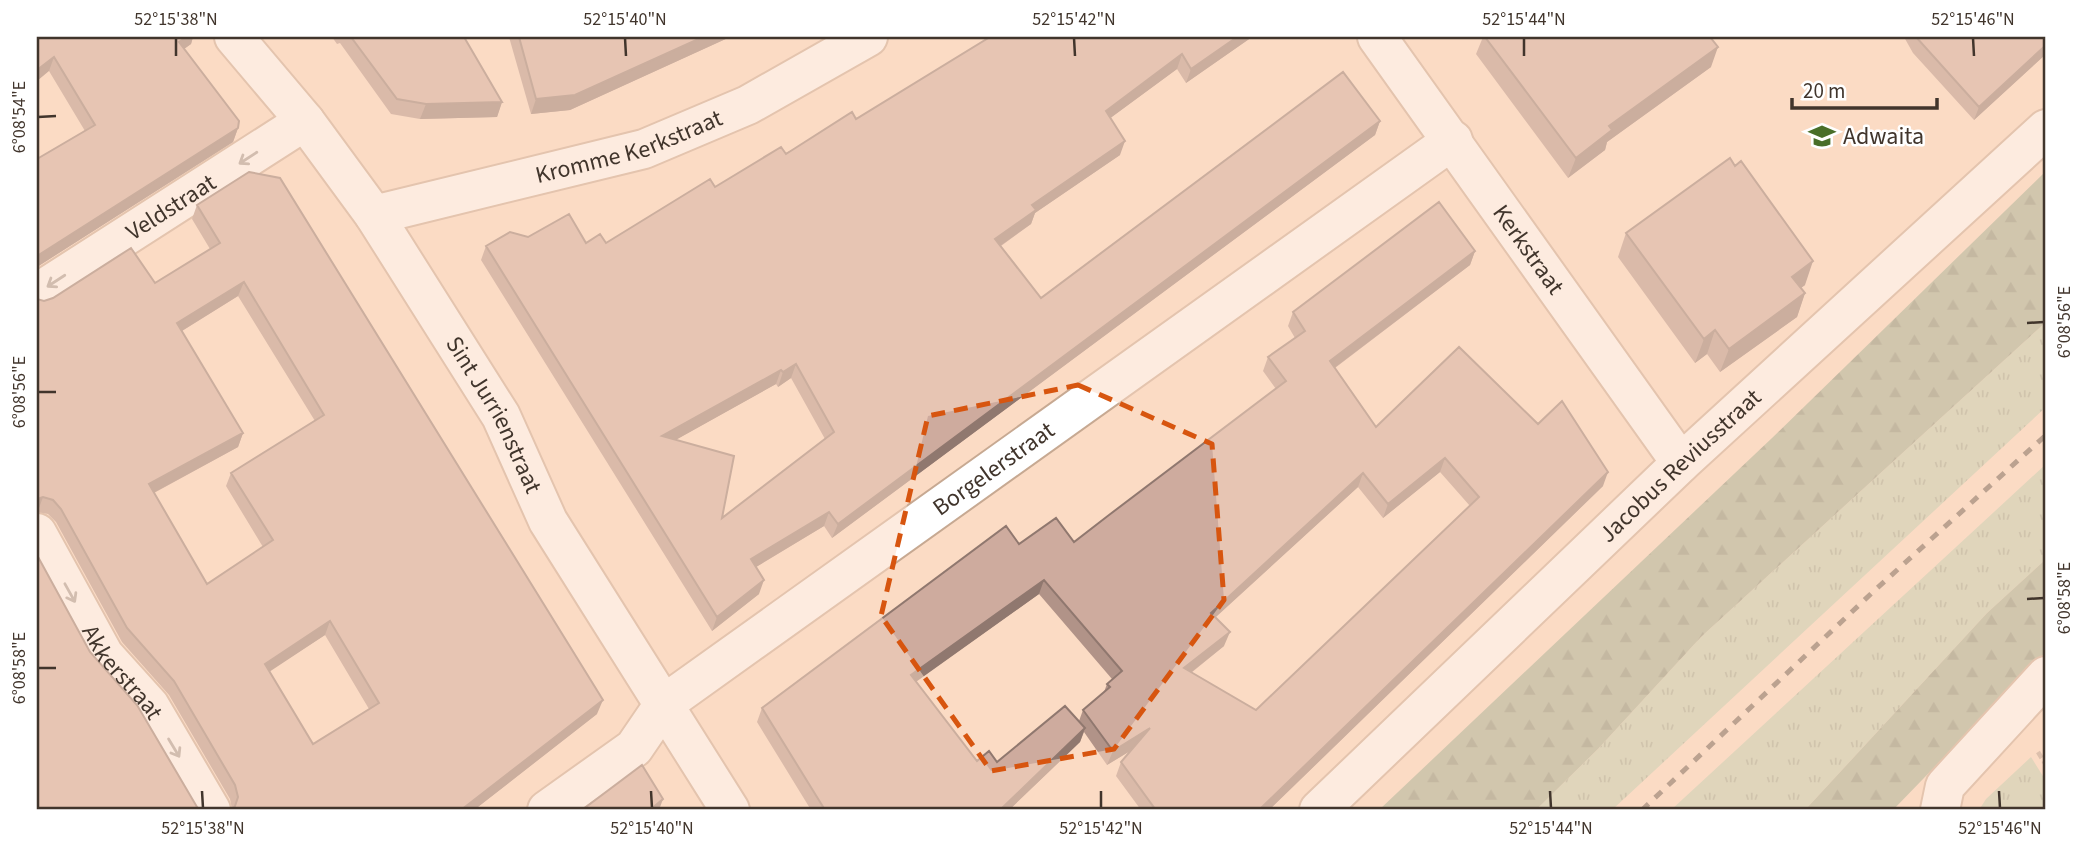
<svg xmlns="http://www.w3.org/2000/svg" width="2083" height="847" font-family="'Source Sans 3',sans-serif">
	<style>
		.grass { fill: url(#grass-tufts) }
		.forest { fill: url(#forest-firs) }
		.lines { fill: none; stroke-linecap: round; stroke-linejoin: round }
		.minor-casing { stroke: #c7a992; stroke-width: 42 }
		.path { stroke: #b9a08e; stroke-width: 4.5; stroke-dasharray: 7 3.5; stroke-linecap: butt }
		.minor { stroke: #fff; stroke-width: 38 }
		.rail { stroke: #6d5d50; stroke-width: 5; stroke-dasharray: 9 9; stroke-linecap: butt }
		.wall { fill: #b19388; fill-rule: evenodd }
		.shaded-wall { fill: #90786f }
		.building { fill: #ceab9e; stroke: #90786f; stroke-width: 2; fill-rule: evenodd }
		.oneway { stroke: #a09a96 }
		.marked { fill: none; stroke: #d7550f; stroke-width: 5; stroke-dasharray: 14 9; stroke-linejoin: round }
		.ticks { fill: none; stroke: #41352c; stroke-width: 2.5 }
		.labels { text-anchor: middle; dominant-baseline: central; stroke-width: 5; stroke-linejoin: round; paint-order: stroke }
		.poi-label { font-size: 24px; fill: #41352c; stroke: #fff; text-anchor: start }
		.street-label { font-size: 24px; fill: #41352c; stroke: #fff }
		.neatline { fill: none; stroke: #41352c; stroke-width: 2.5 }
		.ticks-label { font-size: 18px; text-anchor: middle; fill: #41352c }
	</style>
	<defs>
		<pattern id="grass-tufts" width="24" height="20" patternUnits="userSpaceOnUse" patternTransform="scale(1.75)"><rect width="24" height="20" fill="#beceb0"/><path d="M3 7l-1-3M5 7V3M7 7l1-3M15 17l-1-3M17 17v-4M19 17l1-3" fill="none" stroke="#9ca88f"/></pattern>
		<pattern id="forest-firs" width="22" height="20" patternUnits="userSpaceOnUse" patternTransform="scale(1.75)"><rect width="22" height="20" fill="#9eae91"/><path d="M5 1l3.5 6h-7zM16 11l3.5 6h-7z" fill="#828e77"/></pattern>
	</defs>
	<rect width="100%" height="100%" fill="#fbdbc4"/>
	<path class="grass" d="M2046 322V407L1612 810H1536L1598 749 1701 637Z
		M2046 464V559L1987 613 1805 810H1671Z
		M2031 757 2046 781V810H1979L1986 799Z"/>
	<path class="forest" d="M2046 171V322L1701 637 1598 749 1536 810H1379L1772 438Z
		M2046 559V652L1893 810H1805L1987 613Z"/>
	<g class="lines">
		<g class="minor-casing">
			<g id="minor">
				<path id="s1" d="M234 37 305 121 374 215 501 416 548 521 730 810"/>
				<path id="s2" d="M1377 37 1681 463"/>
				<path id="s3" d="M374 215 644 149 748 105 868 37"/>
				<path id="s4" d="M37 293 305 121"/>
				<path id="s5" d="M37 533 104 655 150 706 211 810"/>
				<path id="s6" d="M547 810 634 748 664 704 1453 140"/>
				<path id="s7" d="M1319 810 1681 463 2046 129"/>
				<path d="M1940 810 1945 786 2046 676"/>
			</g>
		</g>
		<path class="path" d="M2038 752 2046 765"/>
		<use href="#minor" class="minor"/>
		<path class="rail" d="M1642 810 1875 590 2046 435"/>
	</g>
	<path class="wall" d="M37 37H193L191 44 184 49 238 128 233 142 37 267V159L85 131 49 71Z
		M332 37H464L502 102 497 117 420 119 391 114 340 43 337 44Z
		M509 37H730L570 110 531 114Z
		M990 37H1252L1186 83 1177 69 1110 118 1120 155 1035 213 1031 224 1001 246 1041 298 1380 121 1375 135 832 538 824 526 756 567 759 594 712 631 481 260 486 246 528 237 586 243H606L715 187 856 119ZM791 378 825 439 722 518 675 440 776 384 778 387Z
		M1483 37H1710L1711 67 1607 142 1605 150 1568 178 1476 54Z
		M1904 37H2046V54L1974 120 1913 53Z
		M197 205 597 714 474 810H232V809L230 799 169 695 122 642 56 522 48 514 37 512V299L44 301 155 283 210 249 192 219ZM238 296 315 421 231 473 226 486 263 547 207 584 154 493 238 447 243 433 182 331ZM325 635 369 709 313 744 269 671Z
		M1626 233 1805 285 1801 288 1805 293 1797 317 1720 372 1707 354 1695 363 1618 257Z
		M1475 251 1470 265 1335 368 1376 427 1538 424 1603 486 1269 810H1141L1116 776 1121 762 1130 751 1107 765 1084 732 1080 742 1009 810H811L757 722 762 708 1019 544 1074 542 1276 389 1263 371 1268 357 1295 338 1288 326 1293 312ZM1440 472 1470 506 1256 710 1191 673 1224 646 1215 617 1358 487 1383 518ZM1039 594 1112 679 1107 684 1104 692 1083 710 1079 721 997 762 977 761 916 681Z"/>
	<path class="shaded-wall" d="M186 37H193L191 44 174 56 179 42Z
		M703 37H730L570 110 531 114 536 99Z
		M1237 37H1252L1186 83 1191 69Z
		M2046 45V54L1974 120 1979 107Z
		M1718 47 1711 67 1607 142 1605 150 1568 178 1576 158 1609 126Z
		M1182 54 1177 69 1101 125 1106 111Z
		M54 57 49 71 37 81V70Z
		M502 102 497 117 420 119 426 104Z
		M1380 121 1375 135 832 538 838 524Z
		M238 128 233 142 37 267V256Z
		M1125 141 1120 155 1035 213 1031 224 990 253 995 239 1032 205Z
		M1475 251 1470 265 1325 375 1330 361Z
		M1813 261 1805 285 1783 301 1792 277Z
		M244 282 238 296 172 337 177 323Z
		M1805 293 1797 317 1720 372 1729 349Z
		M1715 330 1707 354 1695 363 1704 339Z
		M796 364 791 378 778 387 783 372Z
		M781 370 776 384 656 451 662 436Z
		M243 433 238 447 144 498 149 484Z
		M1445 458 1440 472 1383 518 1388 504Z
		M1608 472 1603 486 1269 810H1259Z
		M1363 473 1358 487 1205 627 1211 613Z
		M43 497 38 511 37 512V499Z
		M829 512 824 526 746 573 751 559Z
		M764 580 759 594 712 631 717 617Z
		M1044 580 1039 594 906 689 911 675Z
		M330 621 325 635 260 678 265 664Z
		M1230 632 1224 646 1179 682 1184 668Z
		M603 700 597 714 474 810H461Z
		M1085 728 1080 742 1009 810H1000Z
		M1150 728 1145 742 1107 765 1113 751Z
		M663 799 659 810H650Z"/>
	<path class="building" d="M37 37H186L179 42 239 121 238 128 37 256V159L95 125 54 57 37 70Z
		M351 37H464L502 102 426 104 397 99Z
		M519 37H703L575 95 536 99Z
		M990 37H1237L1191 69 1182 54 1106 111 1125 141 1032 205 1036 210 995 239 1041 298 1343 72 1380 121 838 524 829 512 751 559 764 580 717 617 486 246 510 232 528 237 569 214 586 243 600 234 606 243 710 179 715 187 781 147 786 154 852 112 856 119ZM796 364 834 432 722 518 734 456 662 436 781 370 783 372Z
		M1485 37H1710L1718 47 1609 126 1612 130 1576 158Z
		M1916 37H2046V45L1979 107Z
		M1730 158 1735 166 1741 161 1813 261 1792 277 1805 293 1729 349 1715 330 1704 339 1626 233Z
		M249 172 280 178 603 700 461 810H232L235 806 238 797 235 785 174 681 127 628 61 509 53 500 43 497 37 499V299L44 301 53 298 131 248 155 283 220 243 197 205ZM244 282 324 415 231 473 273 540 207 584 149 484 243 433 177 323ZM330 621 379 703 313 744 265 664Z
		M1439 202 1475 251 1330 361 1376 427 1459 347 1538 424 1562 401 1608 472 1259 810H1153L1155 809 1121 762 1150 728 1113 751 1083 710 1110 687 1107 684 1122 671 1044 580 911 675 977 761 989 751 997 762 1065 706 1085 728 1000 810H825L762 708 1006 526 1019 544 1056 518 1074 542 1109 515 1286 381 1268 357 1305 331 1293 312ZM1445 458 1479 497 1256 710 1184 668 1230 632 1211 613 1363 473 1388 504Z
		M37 555 90 652 137 705 197 807 200 810H37Z
		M642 765 663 799 650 810H582Z"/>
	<defs><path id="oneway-shaft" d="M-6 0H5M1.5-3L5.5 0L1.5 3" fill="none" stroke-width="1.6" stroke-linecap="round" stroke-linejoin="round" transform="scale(1.75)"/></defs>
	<g class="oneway">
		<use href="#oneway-shaft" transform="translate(248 158) rotate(147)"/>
		<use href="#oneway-shaft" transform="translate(56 281) rotate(147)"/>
		<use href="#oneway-shaft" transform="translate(70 593) rotate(61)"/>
		<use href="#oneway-shaft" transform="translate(174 748) rotate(59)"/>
	</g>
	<path d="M0 0H2083V847H0ZM1078 385 1212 444 1224 600 1114 749 991 771 881 616 928 416Z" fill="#fbdbc4" fill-opacity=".55" fill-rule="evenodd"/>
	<path class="marked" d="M1078 385 1212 444 1224 600 1114 749 991 771 881 616 928 416Z"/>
	<path class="ticks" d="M176 38V56M625 38 626 56M1074 38 1075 56M1524 38V56M1973 38 1974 56M38 117 56 116M2027 323 2044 322M38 392H56M2027 599 2044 598M38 668H56M202 791 203 808M651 791 652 808M1101 791V808M1550 791 1551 808M1999 791 2000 808"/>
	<defs>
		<g id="school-bare" transform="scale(2.1)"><path d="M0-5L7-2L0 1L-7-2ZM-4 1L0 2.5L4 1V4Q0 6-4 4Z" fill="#496e28" stroke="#fff" stroke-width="2.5" paint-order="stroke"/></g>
	</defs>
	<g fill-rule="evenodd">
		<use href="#school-bare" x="1822" y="136"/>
	</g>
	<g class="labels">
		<g class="poi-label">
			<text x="1843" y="136">Adwaita</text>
		</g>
		<g class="street-label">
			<text stroke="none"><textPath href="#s3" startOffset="264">Kromme Kerkstraat</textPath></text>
			<text stroke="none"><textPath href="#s4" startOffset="159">Veldstraat</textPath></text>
			<text stroke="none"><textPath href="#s2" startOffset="261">Kerkstraat</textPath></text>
			<text stroke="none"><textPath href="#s1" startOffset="460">Sint Jurrienstraat</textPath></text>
			<text stroke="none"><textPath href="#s7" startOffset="499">Jacobus Reviusstraat</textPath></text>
			<text stroke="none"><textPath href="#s6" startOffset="565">Borgelerstraat</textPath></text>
			<text stroke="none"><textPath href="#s5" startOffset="164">Akkerstraat</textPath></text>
		</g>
	</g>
	<rect width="2083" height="847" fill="none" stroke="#ffffff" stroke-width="77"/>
	<path d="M1792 98v10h145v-10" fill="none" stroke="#41352c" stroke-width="3.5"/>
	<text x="1803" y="98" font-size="21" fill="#41352c" stroke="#ffffff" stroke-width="5" paint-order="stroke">20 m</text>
	<rect x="38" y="38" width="2006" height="770" class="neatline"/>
	<g class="ticks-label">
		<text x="176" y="25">52°15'38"N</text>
		<text x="625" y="25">52°15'40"N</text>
		<text x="1074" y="25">52°15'42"N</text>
		<text x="1524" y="25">52°15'44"N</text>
		<text x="1973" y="25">52°15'46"N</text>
		<text transform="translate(19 117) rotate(-90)" y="6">6°08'54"E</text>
		<text transform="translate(2064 322) rotate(-90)" y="6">6°08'56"E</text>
		<text transform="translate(19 392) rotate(-90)" y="6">6°08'56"E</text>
		<text transform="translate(2064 598) rotate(-90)" y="6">6°08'58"E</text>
		<text transform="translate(19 668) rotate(-90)" y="6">6°08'58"E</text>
		<text x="203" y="834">52°15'38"N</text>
		<text x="652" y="834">52°15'40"N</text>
		<text x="1101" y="834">52°15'42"N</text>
		<text x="1551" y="834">52°15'44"N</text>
		<text x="2000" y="834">52°15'46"N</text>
	</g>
</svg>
